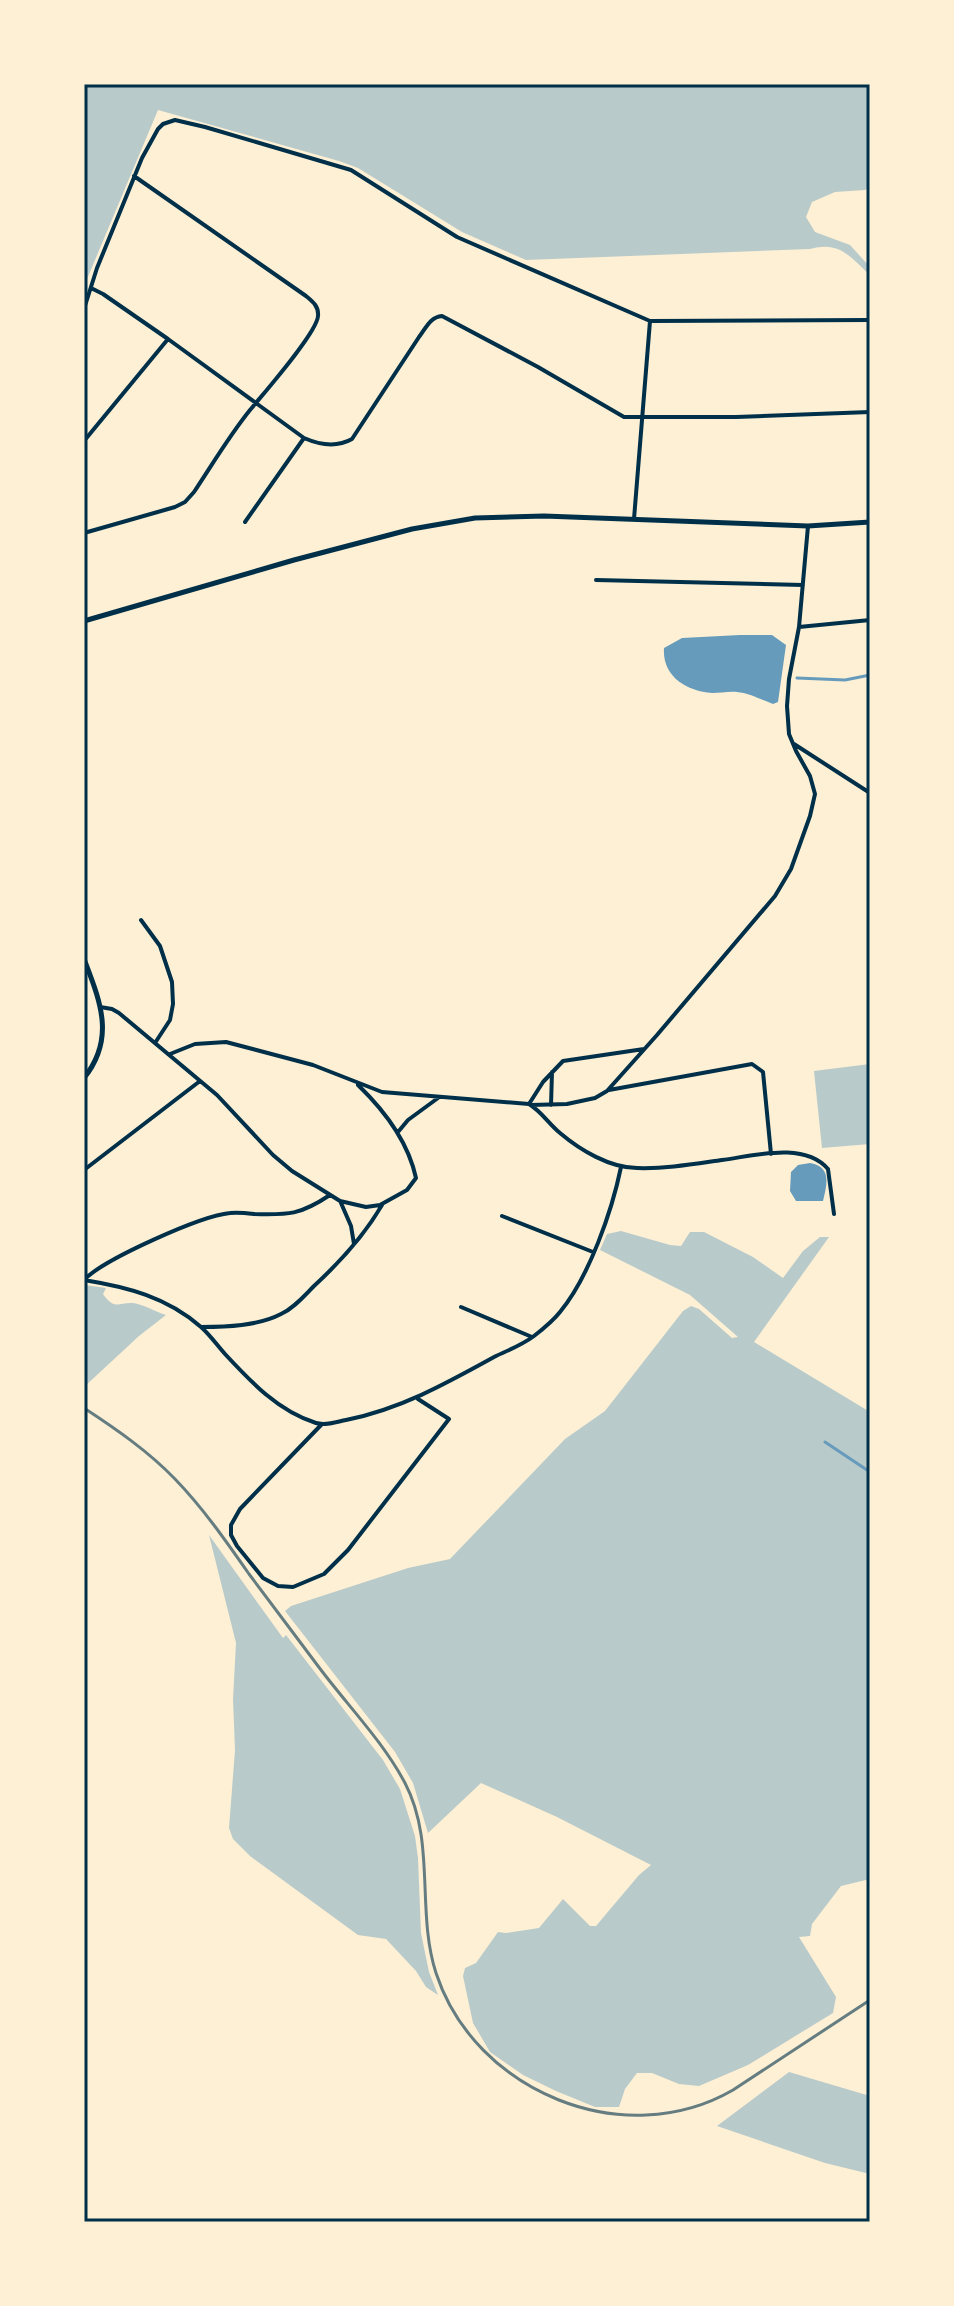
<svg xmlns="http://www.w3.org/2000/svg" width="954" height="2306" font-family="Montserrat,sans-serif">
	<style>
		.green { fill: #b9caca }
		.water { fill: #669bbc }
		.lines { fill: none; stroke-linecap: round; stroke-linejoin: round }
		.stream { stroke: #669bbc; stroke-width: 3 }
		.minor { stroke: #003049; stroke-width: 4 }
		.tertiary { stroke: #003049; stroke-width: 5 }
		.secondary { stroke: #003049; stroke-width: 5 }
		.rail { stroke: #657d81; stroke-width: 3 }
		.neatline { fill: none; stroke: #003049; stroke-width: 3 }
	</style>
	<rect width="100%" height="100%" fill="#fdf0d5"/>
	<path class="green" d="M84 84H870V187L865 190 835 192 812 202 806 217 815 232 850 245 870 267V275C849 256 840 241 810 249L526 260 462 232 358 168 339 161 158 110 87 279 84 277Z
		M870 1064V1144L822 1148 814 1071Z
		M621 1231 670 1245 681 1246 690 1232H704L753 1257 783 1278 803 1251 820 1237H829L754 1342 870 1412V1879L841 1886 812 1924 810 1936 799 1937 836 1997 833 2013 748 2065 699 2086 679 2084 652 2073H637L625 2089 619 2107H595L556 2091 523 2075 490 2052 473 2023 463 1976 465 1968 476 1963 498 1932 506 1933 539 1928 563 1899 590 1926H596L639 1875 651 1865 557 1817 481 1783 428 1833 413 1783 395 1752 285 1611 291 1606 408 1568 450 1559 565 1439 605 1411 683 1311 691 1306 699 1309 732 1338 738 1337 690 1295 600 1250 607 1234Z
		M84 1285 106 1288 103 1294C115 1311 119 1302 133 1303 143 1304 156 1312 166 1315L139 1336 84 1387Z
		M209 1535 283 1638 286 1635 383 1760 400 1789 415 1836 418 1858 421 1933 429 1972 438 1995 426 1987 416 1971 386 1939 358 1935 250 1856 233 1839 229 1828 235 1750 233 1699 236 1643Z
		M789 2072 870 2096V2174L825 2163 717 2126Z"/>
	<path class="water" d="M740 635H772L786 645 778 702 773 704C762 700 749 693 737 692 729 691 721 693 712 693 686 691 662 676 664 648L682 638Z
		M810 1163C832 1167 827 1184 823 1201H796L790 1191 791 1172 798 1165Z"/>
	<g class="lines">
		<path class="stream" d="M797 678 845 680 870 675
			M825 1442 870 1472"/>
		<path class="minor" d="M91 288 103 294 168 339 304 438
			M84 309 97 268 142 158 158 129 163 124 175 120 205 127 351 170 457 237 650 321 870 320
			M84 441 168 339
			M634 519 650 321
			M245 522 304 438C320 445 336 448 352 439L419 337C426 328 430 317 442 316L538 367 624 417H736L870 412
			M84 533 175 507 185 502 194 492C212 465 229 436 250 410 263 394 317 333 318 316 319 306 312 301 306 296L134 176
			M596 580 803 585
			M799 627 870 620
			M794 744 870 793
			M141 920 160 946 172 982 173 1004 170 1020 155 1043
			M100 1007 112 1009 119 1013 217 1095 273 1155 292 1171 340 1201 366 1207 380 1205 407 1190 416 1178C408 1141 385 1111 358 1085
			M170 1054 195 1044 226 1042 313 1065 382 1092 529 1104C542 1112 548 1123 560 1133 580 1150 610 1168 637 1168 665 1169 694 1164 722 1160 753 1156 804 1141 828 1169L834 1214
			M609 1090 752 1064 763 1072 771 1154
			M529 1104 543 1082 563 1061 644 1049
			M531 1105 567 1104 595 1098 607 1091 657 1035 775 896 791 869 810 816 815 794 810 776 796 751 789 734 787 706 789 679 799 627 808 526
			M551 1105 552 1072
			M398 1132 408 1120 438 1098
			M84 1170 200 1081
			M341 1203 351 1226 354 1244
			M502 1216 593 1252
			M85 1279C105 1259 200 1216 230 1213 238 1212 246 1213 254 1214 289 1215 300 1215 330 1195
			M84 1280C127 1287 167 1297 201 1327 210 1335 217 1345 225 1354 251 1382 278 1411 316 1423 326 1426 336 1422 346 1420 401 1409 447 1383 496 1356 509 1350 522 1345 534 1336 543 1329 553 1321 560 1312 589 1277 612 1211 621 1167
			M461 1307 532 1337
			M201 1327C226 1327 258 1326 281 1314 294 1308 304 1296 314 1286 340 1262 364 1236 382 1205
			M322 1424 240 1509 231 1525V1535L237 1546 263 1578 278 1586 293 1587 324 1574 348 1550 449 1419 418 1399"/>
		<path class="tertiary" d="M84 959C100 1001 116 1038 84 1078"/>
		<path class="secondary" d="M84 621 294 560 412 529 475 518 544 516 808 526 870 522"/>
		<path class="rail" d="M84 1408C116 1429 148 1451 175 1479 203 1508 226 1541 249 1574 272 1605 295 1635 318 1666 347 1705 382 1740 405 1783 436 1842 416 1911 436 1973 475 2092 624 2153 733 2090L870 2000"/>
	</g>
	<rect width="954" height="2306" fill="none" stroke="#fdf0d5" stroke-width="172"/>
	<rect x="86" y="86" width="782" height="2134" class="neatline"/>
</svg>
